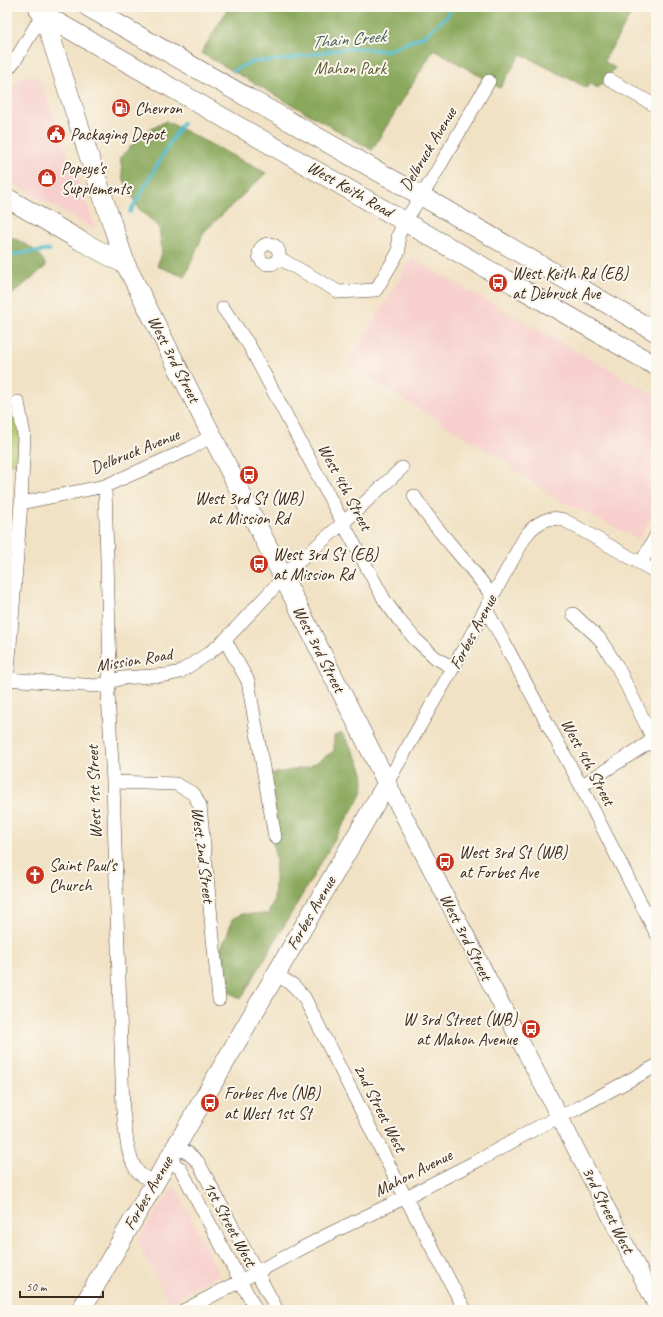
<svg xmlns="http://www.w3.org/2000/svg" width="663" height="1317" font-family="Caveat,sans-serif">
	<style>
		.built { fill: #f7d0cd }
		.green { fill: #acc266; stroke: #747642 }
		.forest { fill: #89a85b; stroke: #62693c }
		.lines { fill: none; stroke-linecap: round; stroke-linejoin: round }
		.stream { stroke: #4ebaca; stroke-width: 3.5 }
		.minor-casing { stroke: #564637; stroke-width: 14 }
		.tertiary-casing { stroke: #564637; stroke-width: 18 }
		.secondary-casing { stroke: #564637; stroke-width: 20 }
		.minor { stroke: #fff; stroke-width: 13 }
		.tertiary { stroke: #fff; stroke-width: 17 }
		.secondary { stroke: #fff; stroke-width: 19 }
		.labels { text-anchor: middle; dominant-baseline: central; stroke-width: 4; stroke-linejoin: round; paint-order: stroke }
		.park-label { font-size: 17px; fill: #5d5834; stroke: #fbf7ec }
		.poi-label { font-size: 17px; fill: #3b2a1e; stroke: #fbf7ec; text-anchor: start }
		.street-label { font-size: 17px; fill: #3b2a1e; stroke: #fbf7ec }
		.water-label { font-size: 18px; font-style: italic; fill: #425c5a; stroke: #fbf7ec }
	</style>
	<rect width="100%" height="100%" fill="#fbf7ec"/>
	<filter id="ink" filterUnits="userSpaceOnUse"><feTurbulence type="fractalNoise" baseFrequency=".025" numOctaves="2"/><feDisplacementMap in="SourceGraphic" scale="8" xChannelSelector="R" yChannelSelector="G"/><feConvolveMatrix kernelMatrix="1 2 1 2 8 2 1 2 1" color-interpolation-filters="sRGB"/></filter>
	<filter id="wash" filterUnits="userSpaceOnUse"><feTurbulence type="fractalNoise" baseFrequency=".012" numOctaves="4" result="noise"/><feDisplacementMap in="SourceGraphic" scale="16" xChannelSelector="R" yChannelSelector="G"/><feGaussianBlur stdDeviation="0.9" result="paint"/><feColorMatrix in="noise" values="0 0 0 0 0 0 0 0 0 0 0 0 0 0 0 0 0 1.4 0 .05"/><feComposite in="paint" operator="in"/></filter>
	<g filter="url(#wash)">
		<rect width="100%" height="100%" fill="#f1e2c5"/>
		<path class="built" d="M23 76 39 77 94 223V229L7 180V94Z
			M412 258 656 396V510L639 539 549 495 501 459 347 365Z
			M175 1186 219 1274 169 1302 139 1245V1237L169 1193Z"/>
		<path class="green" d="M7 402 15 410 21 422 19 462 16 464 7 463Z"/>
		<path class="forest" d="M229 7H635L604 61 615 68 598 88 589 83 587 88 521 54 500 88 434 49 372 150 201 53Z
			M166 121 266 173 204 232 185 277 157 266 162 253 159 227 139 209 123 178 120 157 144 133Z
			M7 235C24 244 38 247 46 266L13 294 7 295Z
			M342 733C352 750 370 772 362 793L241 999 222 988 219 952 228 933 232 919 242 914H268L274 900 276 862 266 803 265 775 309 767 334 751V736Z"/>
		<g class="lines">
			<path class="stream" d="M233 71 251 62 282 60 335 50 359 48 386 51 424 36 447 16 453 7
				M130 212 171 141 183 123
				M7 255 50 250"/>
		</g>
	</g>
	<g filter="url(#ink)">
		<g class="lines">
			<g class="minor-casing">
				<path id="minor" d="M7 70 16 59 45 10
					M610 80 656 106
					M259 254a10 10 0 1 1 20 0a10 10 0 1 1-20 0Z
					M279 258 339 292 376 290 399 251 398 236 405 221 431 181 489 81
					M223 308 249 345 343 523 385 601 399 620 415 639 436 658 453 668
					M105 486 110 670 108 694 113 782 123 1111C126 1130 126 1160 140 1174 144 1177 150 1180 154 1182
					M414 496C436 532 468 561 492 596
					M21 503 105 486 189 449 212 436
					M641 563 656 536
					M486 609 581 786 656 933
					M573 614 599 638 617 666 656 745
					M225 640 248 681 275 837
					M8 679 96 686 122 678 167 675 180 672 209 653 225 640 270 592 295 565 343 523 402 468
					M7 684 21 503 24 435 18 402
					M113 782 176 784 194 794 200 806 219 999
					M387 783 453 668 525 537C534 524 548 515 564 520L656 572
					M581 786 653 740
					M275 974 293 985 304 997 399 1185 465 1310
					M175 1146 188 1153 198 1162 277 1310
					M167 1160 180 1168 256 1310
					M185 1310 329 1234 406 1197 483 1158 540 1126 574 1110 656 1066"/>
			</g>
			<g class="tertiary-casing">
				<path id="tertiary" d="M387 783 656 1304"/>
			</g>
			<g class="secondary-casing">
				<path id="secondary" d="M41 7 88 153 126 265 387 783 81 1310
					M88 7 432 202 656 332
					M39 10 43 14 656 366
					M7 198 81 241 126 265"/>
			</g>
			<use href="#minor" class="minor"/>
			<use href="#tertiary" class="tertiary"/>
			<use href="#secondary" class="secondary"/>
		</g>
	</g>
	<defs>
		<g id="fuel-disc" transform="scale(1)"><circle r="9.5" fill="#c8321e" stroke="#fbf7ec"/><path d="M-5.5-6h7V0h2V4h1.3V-2.5L3-4.5l.8-.8L6-3V5H2.5V1h-1V6h-7ZM-4.2-4.7v3.2H.2V-4.7Z" fill="#fff"/></g>
		<g id="civic-disc" transform="scale(1)"><circle r="9.5" fill="#c8321e" stroke="#fbf7ec"/><path d="M-.6-6.5H3V-4.5H.6V-3L4-1V1h2V6H-6V1h2V-1L-.6-3ZM-1.2 2.5V6h2.4V2.5Z" fill="#fff"/></g>
		<g id="shop-disc" transform="scale(1)"><circle r="9.5" fill="#c8321e" stroke="#fbf7ec"/><path d="M-5-2.5h2.3a2.7 3.5 0 0 1 5.4 0H5L5.5 6h-11ZM-1.5-2.5h3a1.5 2.3 0 0 0-3 0Z" fill="#fff"/></g>
		<g id="bus-disc" transform="scale(1)"><circle r="9.5" fill="#c8321e" stroke="#fbf7ec"/><path d="M-5-6H5V4H4V6H2V4H-2V6H-4V4H-5ZM-3.5-4V0h7V-4ZM-3.5 1.2v1.5H-2V1.2ZM2 1.2v1.5H3.5V1.2Z" fill="#fff"/></g>
		<g id="church-disc" transform="scale(1)"><circle r="9.5" fill="#c8321e" stroke="#fbf7ec"/><path d="M-1.2-6h2.4v3.5h3.3v2.4h-3.3V6h-2.4V-.1h-3.3v-2.4h3.3Z" fill="#fff"/></g>
	</defs>
	<g fill-rule="evenodd">
		<use href="#fuel-disc" x="121" y="108"/>
		<use href="#civic-disc" x="56" y="134"/>
		<use href="#shop-disc" x="47" y="178"/>
		<use href="#bus-disc" x="498" y="283"/>
		<use href="#bus-disc" x="249" y="475"/>
		<use href="#bus-disc" x="259" y="564"/>
		<use href="#bus-disc" x="445" y="862"/>
		<use href="#church-disc" x="35" y="875"/>
		<use href="#bus-disc" x="531" y="1029"/>
		<use href="#bus-disc" x="210" y="1103"/>
	</g>
	<g class="labels">
		<g class="park-label">
			<text x="350" y="68">Mahon Park</text>
		</g>
		<g class="poi-label">
			<text x="135" y="108">Chevron</text>
			<text x="70" y="134">Packaging Depot</text>
			<text x="61" y="168">Popeye's<tspan x="61" dy="20">Supplements</tspan></text>
			<text x="512" y="273">West Keith Rd (EB)<tspan x="512" dy="20">at Debruck Ave</tspan></text>
			<text x="249" y="498" text-anchor="middle">West 3rd St (WB)<tspan x="249" dy="20">at Mission Rd</tspan></text>
			<text x="273" y="554">West 3rd St (EB)<tspan x="273" dy="20">at Mission Rd</tspan></text>
			<text x="459" y="852">West 3rd St (WB)<tspan x="459" dy="20">at Forbes Ave</tspan></text>
			<text x="49" y="865">Saint Paul's<tspan x="49" dy="20">Church</tspan></text>
			<text x="517" y="1019" text-anchor="end">W 3rd Street (WB)<tspan x="517" dy="20">at Mahon Avenue</tspan></text>
			<text x="224" y="1093">Forbes Ave (NB)<tspan x="224" dy="20">at West 1st St</tspan></text>
		</g>
		<g class="street-label">
			<text transform="translate(428 149) rotate(-59)">Delbruck Avenue</text>
			<text transform="translate(350 189) rotate(30)">West Keith Road</text>
			<text transform="translate(174 359) rotate(63)">West 3rd Street</text>
			<text transform="translate(135 451) rotate(-22)">Delbruck Avenue</text>
			<text transform="translate(345 487) rotate(62)">West 4th Street</text>
			<text transform="translate(473 632) rotate(-62)">Forbes Avenue</text>
			<text transform="translate(319 649) rotate(63)">West 3rd Street</text>
			<text transform="translate(134 660) rotate(-9)">Mission Road</text>
			<text transform="translate(588 762) rotate(62)">West 4th Street</text>
			<text transform="translate(94 792) rotate(-92)">West 1st Street</text>
			<text transform="translate(203 855) rotate(83)">West 2nd Street</text>
			<text transform="translate(311 913) rotate(-60)">Forbes Avenue</text>
			<text transform="translate(466 937) rotate(63)">West 3rd Street</text>
			<text transform="translate(380 1108) rotate(63)">2nd Street West</text>
			<text transform="translate(413 1173) rotate(-27)">Mahon Avenue</text>
			<text transform="translate(148 1193) rotate(-60)">Forbes Avenue</text>
			<text transform="translate(608 1210) rotate(63)">3rd Street West</text>
			<text transform="translate(230 1224) rotate(62)">1st Street West</text>
		</g>
		<g class="water-label">
			<text transform="translate(348 39) rotate(-5)">Thain Creek</text>
		</g>
	</g>
	<rect width="663" height="1317" fill="none" stroke="#fbf7ec" stroke-width="24"/>
	<path d="M20 1291v6h83v-6" fill="none" stroke="#3b2a1e" stroke-width="2"/>
	<text x="26" y="1291" font-size="12" fill="#3b2a1e" stroke="#fbf7ec" stroke-width="3" paint-order="stroke">50 m</text>
</svg>
